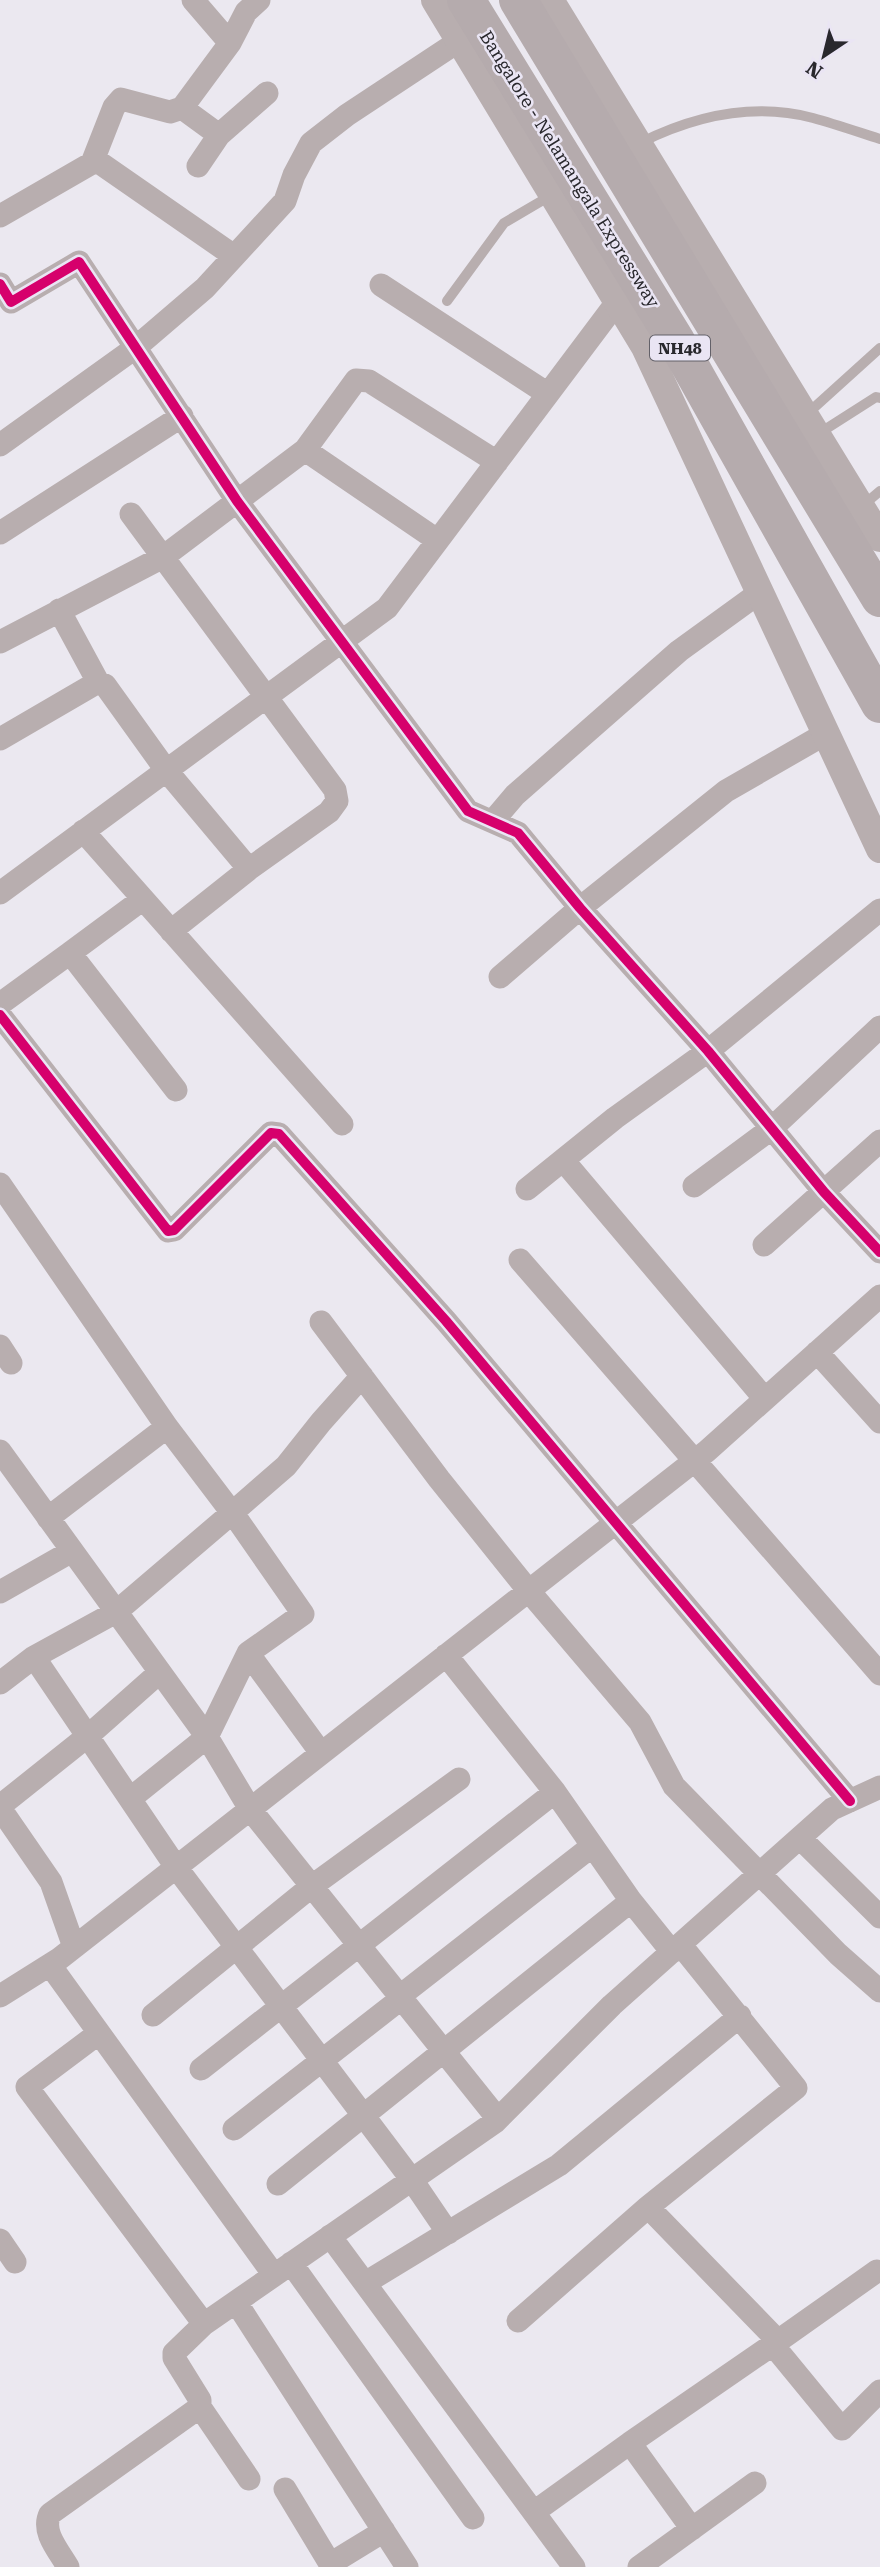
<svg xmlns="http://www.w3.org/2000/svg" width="880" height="2567" font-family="'Roboto Serif',serif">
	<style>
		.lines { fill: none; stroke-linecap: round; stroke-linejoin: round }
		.service { stroke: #b8aeaf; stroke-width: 10 }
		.minor { stroke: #b8aeaf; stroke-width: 23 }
		.tertiary { stroke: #b8aeaf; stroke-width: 28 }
		.motorway { stroke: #b5abad; stroke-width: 38 }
		.cycleway-casing { stroke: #eae5f4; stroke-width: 15 }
		.cycleway { stroke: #d6006c; stroke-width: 10 }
		.labels { text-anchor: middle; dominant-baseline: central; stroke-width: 5; stroke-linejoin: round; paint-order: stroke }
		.shield { fill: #eae5f4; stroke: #636169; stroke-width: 2 }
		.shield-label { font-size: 16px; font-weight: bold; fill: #29282d }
		.street-label { font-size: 18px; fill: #29282d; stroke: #eae5f4 }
	</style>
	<rect width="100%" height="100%" fill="#ebe8f0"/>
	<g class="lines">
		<path class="service" d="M640 143C694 116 752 102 813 118 835 124 858 132 880 139
			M447 301 504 223 550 196
			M807 414 880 348
			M818 434 876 397 880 398
			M861 507 880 491"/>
		<path class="minor" d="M193 0 230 43
			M182 108 219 135
			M92 163 114 107 121 99 170 112 182 108 230 43 246 12 259 0
			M198 166 219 135 267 93
			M0 216 92 163H100L234 256
			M0 284 11 302 79 262 237 501 468 811 518 833 580 908 708 1051 824 1192 880 1252
			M381 285 548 394
			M0 445 135 348 205 288 285 201 294 175 311 143 347 115 459 41
			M305 450 437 540
			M131 514 335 790 337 801 329 812 249 869 171 931
			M0 533 182 416
			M59 610 98 682
			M0 642 163 557 305 450 356 380 369 381 497 462
			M0 739 98 682 105 685 166 770 249 869
			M493 821 515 795 679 651 759 593
			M83 831 342 1124
			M0 893 387 608 617 302
			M70 953 143 899
			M500 977 580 908 726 791 825 734
			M0 1004 70 953 176 1090
			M0 1015 168 1231 174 1230 271 1133 279 1134 446 1321 850 1801
			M563 1160 765 1399
			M0 1184 167 1427 239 1522 303 1614 248 1653 207 1737 131 1798
			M694 1186 771 1129 880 1027
			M527 1189 615 1118 708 1051 880 910
			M764 1245 880 1141
			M520 1260 880 1674
			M321 1322 439 1479 528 1590 640 1722 674 1786 838 1954 880 1991
			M0 1346 11 1363
			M817 1352 880 1422
			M0 1451 207 1737 250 1809 498 2119
			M48 1518 167 1427
			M0 1592 72 1551
			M248 1653 321 1753
			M446 1655 555 1792 631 1901 672 1952
			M34 1657 176 1867 412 2180 448 2233
			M0 1683 34 1657 116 1612 232 1513 286 1466 321 1422 362 1376
			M0 1806 89 1735 160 1672
			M0 1808 51 1882 74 1947
			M800 1838 880 1917
			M50 1965 274 2275
			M0 1996 59 1959 707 1451 880 1296
			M400 1996 591 1847
			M153 2015 312 1886 459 1779
			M99 2033 27 2087 204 2324 495 2122 612 2005 832 1809 880 1787
			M201 2069 555 1792
			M234 2129 402 1998
			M278 2184 631 1901
			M648 2207 778 2341 630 2443 692 2529
			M330 2236 574 2567
			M0 2240 15 2262
			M291 2263 473 2518
			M365 2283 559 2165 740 2016
			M236 2302 407 2567
			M518 2321 648 2207 796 2088 680 1944
			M778 2341 877 2271
			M773 2345 842 2429 880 2391
			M200 2407 249 2479
			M285 2489 332 2567
			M534 2512 630 2443
			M330 2564 384 2531
			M68 2567C59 2551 41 2532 50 2514L200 2407V2400L174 2358V2353L204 2324
			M639 2567 755 2483"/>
		<path class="tertiary" d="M435 0 645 347 880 849
			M550 0 880 538"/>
		<path class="motorway" d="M466 0 676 341 880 704
			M518 0 880 598"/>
		<g class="cycleway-casing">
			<path id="cycleway" d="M0 284 11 302 79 262 237 501 468 811 518 833 580 908 708 1051 824 1192 880 1252
				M0 1015 168 1231 174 1230 271 1133 279 1134 446 1321 850 1801"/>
		</g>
		<use href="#cycleway" class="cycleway"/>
	</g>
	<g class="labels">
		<rect class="shield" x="650" y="335.5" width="60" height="25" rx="5"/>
		<g class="shield-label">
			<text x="680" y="348">NH48</text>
		</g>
		<g class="street-label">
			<text transform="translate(570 169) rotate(58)">Bangalore - Nelamangala Expressway</text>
		</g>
	</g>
	<g transform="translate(824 56) rotate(215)" stroke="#eae5f4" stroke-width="5" paint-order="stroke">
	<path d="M0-5L12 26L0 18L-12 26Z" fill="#29282d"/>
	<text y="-10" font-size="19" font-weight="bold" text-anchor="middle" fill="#29282d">N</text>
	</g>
</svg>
